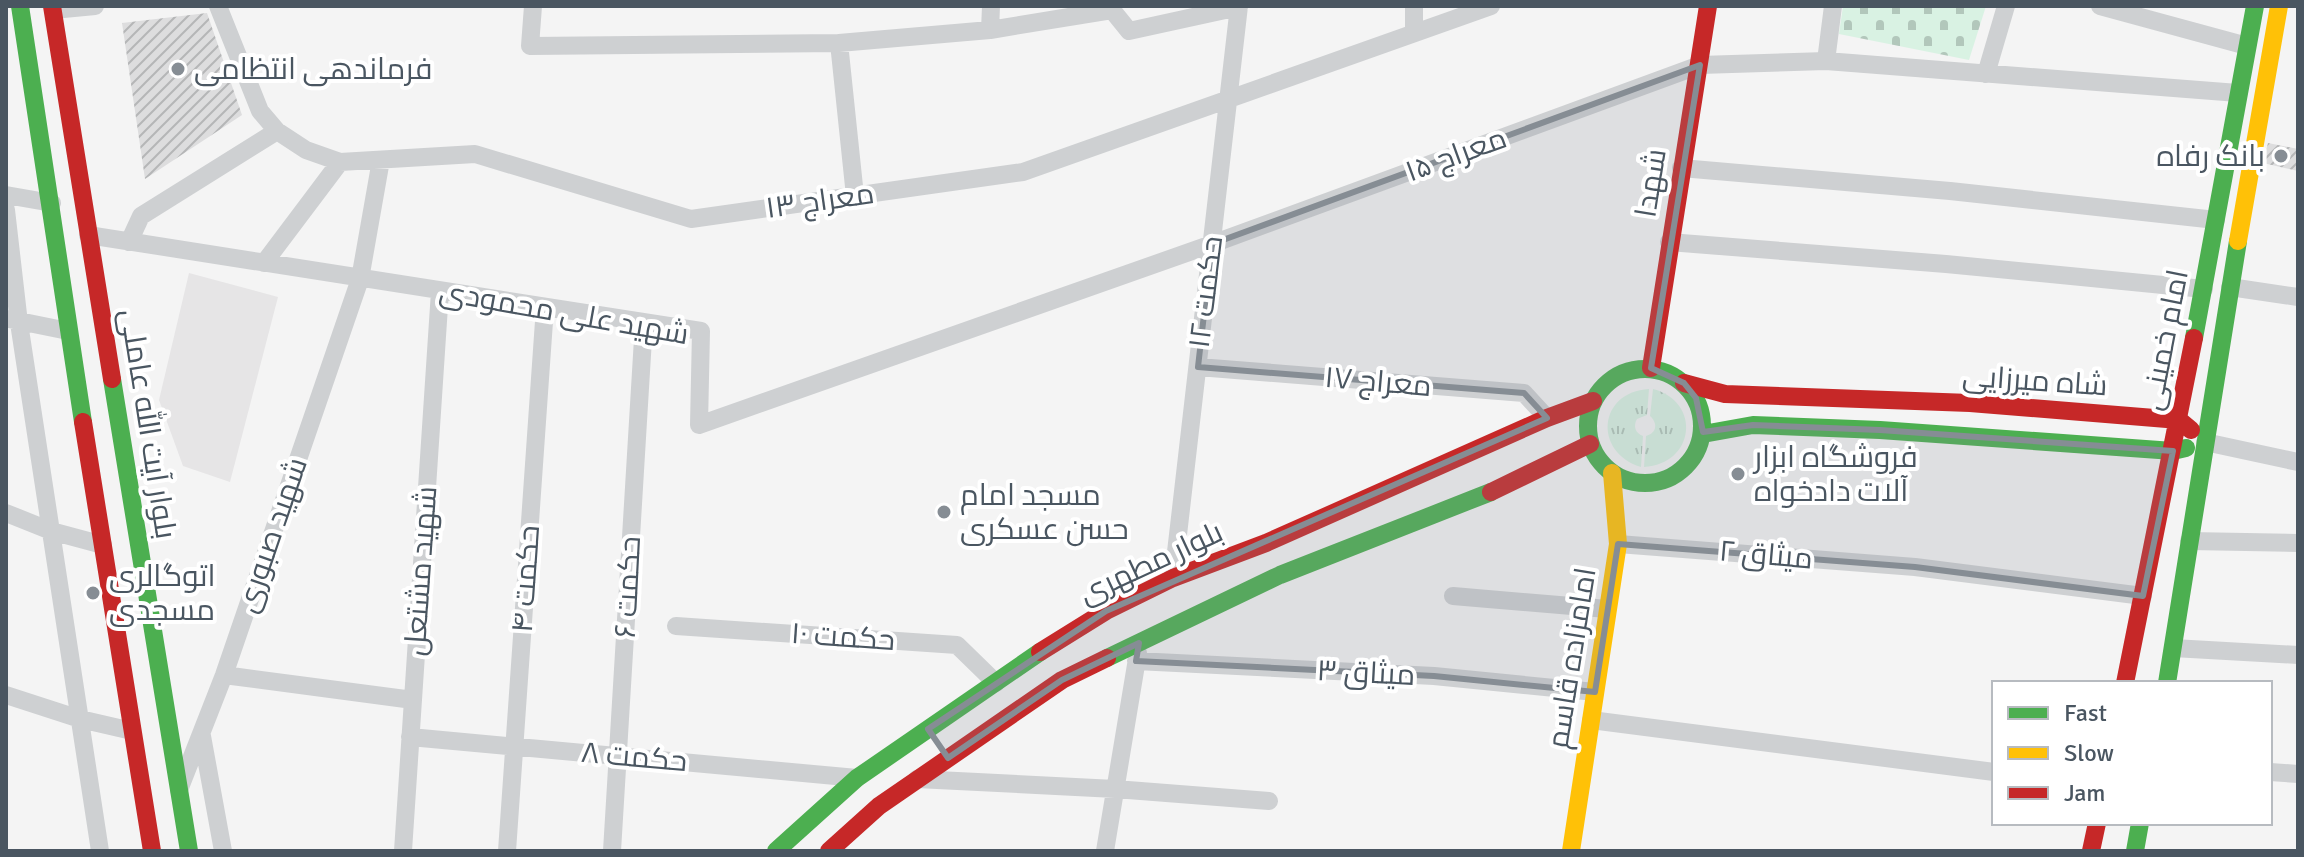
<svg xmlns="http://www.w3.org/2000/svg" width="2304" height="857" font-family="Signika,Cairo,sans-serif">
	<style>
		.education { fill: #e6e5e6 }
		.grass { fill: url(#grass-tufts) }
		.cemetery { fill: url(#cemetery-stones) }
		.building { fill: url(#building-hatch) }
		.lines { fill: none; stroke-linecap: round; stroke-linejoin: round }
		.street { stroke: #ced0d2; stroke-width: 18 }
		.fast { stroke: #4caf50; stroke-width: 18 }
		.slow { stroke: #ffc107; stroke-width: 18 }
		.jam { stroke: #c62828; stroke-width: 18 }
		.marked { fill: #868d94; fill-opacity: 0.2; stroke: #868d94; stroke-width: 6; stroke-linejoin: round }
		.poi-dot { fill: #868d94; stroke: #fff; stroke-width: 3 }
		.labels { text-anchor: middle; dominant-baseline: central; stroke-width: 8; stroke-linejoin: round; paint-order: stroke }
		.poi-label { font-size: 30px; fill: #4a5661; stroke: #fff; text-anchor: start }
		.street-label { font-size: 30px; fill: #4a5661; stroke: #fff }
	</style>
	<defs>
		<pattern id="grass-tufts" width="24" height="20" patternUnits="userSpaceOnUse" patternTransform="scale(2)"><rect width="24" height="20" fill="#d9f2e3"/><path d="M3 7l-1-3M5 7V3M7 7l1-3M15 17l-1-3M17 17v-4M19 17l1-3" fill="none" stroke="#b2c7bb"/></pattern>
		<pattern id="cemetery-stones" width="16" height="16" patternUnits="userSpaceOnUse" patternTransform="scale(2)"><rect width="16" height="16" fill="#d9f2e3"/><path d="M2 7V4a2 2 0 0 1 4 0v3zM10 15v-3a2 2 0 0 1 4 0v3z" fill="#b2c7bb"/></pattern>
		<pattern id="building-hatch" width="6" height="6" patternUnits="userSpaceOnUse" patternTransform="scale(2)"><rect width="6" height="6" fill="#ddddde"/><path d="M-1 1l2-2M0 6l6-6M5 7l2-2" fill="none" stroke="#b5b6b7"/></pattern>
	</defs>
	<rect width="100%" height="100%" fill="#f4f4f4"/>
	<path class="education" d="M189 273 278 297 230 482 183 466 159 400Z"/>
	<path class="grass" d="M1649 389 1647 415 1637 419C1633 426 1635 433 1643 436L1641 467C1593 452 1598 392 1649 389Z
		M1653 389C1702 402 1695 464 1644 467L1646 436C1657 433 1658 423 1650 416Z"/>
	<path class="cemetery" d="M1843 6H1986L1969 60 1839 34Z"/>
	<path class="building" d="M207 13 242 115 145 179 122 23Z
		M2268 143 2298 149V171L2263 163Z"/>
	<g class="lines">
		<path class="street" d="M218 6 260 111 277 131 306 150 340 162 475 154 691 219 1023 172 1491 6
			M533 6 530 46 839 43 990 30 1112 10 1129 31 1239 7
			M1414 6V33
			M2100 6 2247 46
			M53 10 95 6
			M990 30 991 6
			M839 43 855 196
			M1826 61 1833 6
			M1986 74 2006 6
			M1681 168 1950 191 2216 220
			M6 195 52 203
			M6 210 19 323 100 851
			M88 235 701 331 699 425 1212 244 1700 65 1826 61 2238 93
			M129 242 141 216 277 131
			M1669 242 1946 264 2204 289
			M264 263 340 162
			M2230 287 2298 297
			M9 319 68 331
			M1198 367 1524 393 1547 418
			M2205 442 2298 462
			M6 513 51 531 103 545
			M2189 541 2298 543
			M1618 544 1915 567 2143 596
			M1173 578 1239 6
			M1453 596 1607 609
			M676 626 957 645 996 683
			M2173 648 2298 655
			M1136 661 1434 676 1595 692
			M224 675 413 700
			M6 695 80 719 132 731
			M1591 720 1994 772
			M202 736 223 851
			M410 737 857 778
			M2270 772 2298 774
			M917 779 1115 789 1269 801
			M179 790 224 675 360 279 381 160
			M403 851 440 291
			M507 851 545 307
			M612 851 644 322
			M1105 851 1138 653"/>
		<path class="fast" d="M20 6 83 422
			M2194 338 2255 6
			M1588 426a57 57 0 1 1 114 0a57 57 0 1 1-114 0Z
			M112 379 189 851
			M1703 434 1753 425 1880 430 2173 451 2186 448
			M1107 658 1280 575 1491 492
			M2167 683 2238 241
			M776 851 857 778 1040 652
			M2135 851 2140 823"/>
		<path class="slow" d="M2238 241 2279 6
			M1571 851 1618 544 1612 473"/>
		<path class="jam" d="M52 6 112 379
			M1651 368 1708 6
			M1684 383 1725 394 1970 403 2179 420 2191 430
			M83 422 152 851
			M1491 492 1590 444
			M1040 652 1106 611 1173 578 1266 543 1547 418 1593 401
			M2125 683 2194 338
			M829 851 879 806 1062 680 1107 658
			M2091 851 2097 823"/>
	</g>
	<path class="marked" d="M1700 65 1651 368 1684 383 1696 398 1703 432 1753 425 1880 430 2173 451 2143 596 1915 567 1618 544 1595 692 1434 676 1136 661 1139 643 1062 680 948 758 928 729 1106 611 1547 418 1524 393 1198 367 1212 244Z"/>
	<g class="poi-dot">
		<circle cx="178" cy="69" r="8"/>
		<circle cx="2281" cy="156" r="8"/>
		<circle cx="1738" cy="474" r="8"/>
		<circle cx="944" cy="512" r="8"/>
		<circle cx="93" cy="593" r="8"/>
	</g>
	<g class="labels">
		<g class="poi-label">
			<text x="194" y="69">فرماندهی انتظامی</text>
			<text x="2265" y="156" text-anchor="end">بانک رفاه</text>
			<text x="1754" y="457">فروشگاه ابزار<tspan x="1754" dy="34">آلات دادخواه</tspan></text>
			<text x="960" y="495">مسجد امام<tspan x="960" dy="34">حسن عسکری</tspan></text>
			<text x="109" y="576">اتوگالری<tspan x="109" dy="34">مسجدی</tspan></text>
		</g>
		<g class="street-label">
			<text transform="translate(1456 155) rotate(-20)">معراج ۱۵</text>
			<text transform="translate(1651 183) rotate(-81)">شهدا</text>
			<text transform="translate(820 201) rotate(-8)">معراج ۱۳</text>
			<text transform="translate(1206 292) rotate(-83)">حکمت ۱۲</text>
			<text transform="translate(564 313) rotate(10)">شهید علی محمودی</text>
			<text transform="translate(2165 340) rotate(-79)">امام خمینی</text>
			<text transform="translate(2035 381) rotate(4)">شاه میرزایی</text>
			<text transform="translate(1378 382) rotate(5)">معراج ۱۷</text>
			<text transform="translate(148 424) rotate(81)">بلوار آیت‌ الله عاملی</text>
			<text transform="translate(272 535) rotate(-71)">شهید صبوری</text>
			<text transform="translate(1766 555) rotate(5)">میثاق ۲</text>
			<text transform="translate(1151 563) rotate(-25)">بلوار مطهری</text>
			<text transform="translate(421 571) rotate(-86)">شهید مشتعل</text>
			<text transform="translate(526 579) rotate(-86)">حکمت ۴</text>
			<text transform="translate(628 587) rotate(-87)">حکمت ۶</text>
			<text transform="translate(843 637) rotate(4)">حکمت ۱۰</text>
			<text transform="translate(1572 658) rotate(-81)">امامزاده قاسم</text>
			<text transform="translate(1366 673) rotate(3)">میثاق ۳</text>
			<text transform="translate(634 757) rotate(5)">حکمت ۸</text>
		</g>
	</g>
	<rect width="2304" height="857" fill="none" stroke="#4a5661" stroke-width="16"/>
	<rect x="1992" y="681" width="280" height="144" fill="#ffffff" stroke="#b7bbc0" stroke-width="2"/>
	<rect x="2008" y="707" width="40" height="12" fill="#4caf50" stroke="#b7bbc0" stroke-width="2"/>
	<text x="2064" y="721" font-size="24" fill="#4a5661">Fast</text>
	<rect x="2008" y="747" width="40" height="12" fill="#ffc107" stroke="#b7bbc0" stroke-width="2"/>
	<text x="2064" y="761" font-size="24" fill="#4a5661">Slow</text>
	<rect x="2008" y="787" width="40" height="12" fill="#c62828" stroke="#b7bbc0" stroke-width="2"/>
	<text x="2064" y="801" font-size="24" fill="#4a5661">Jam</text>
</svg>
